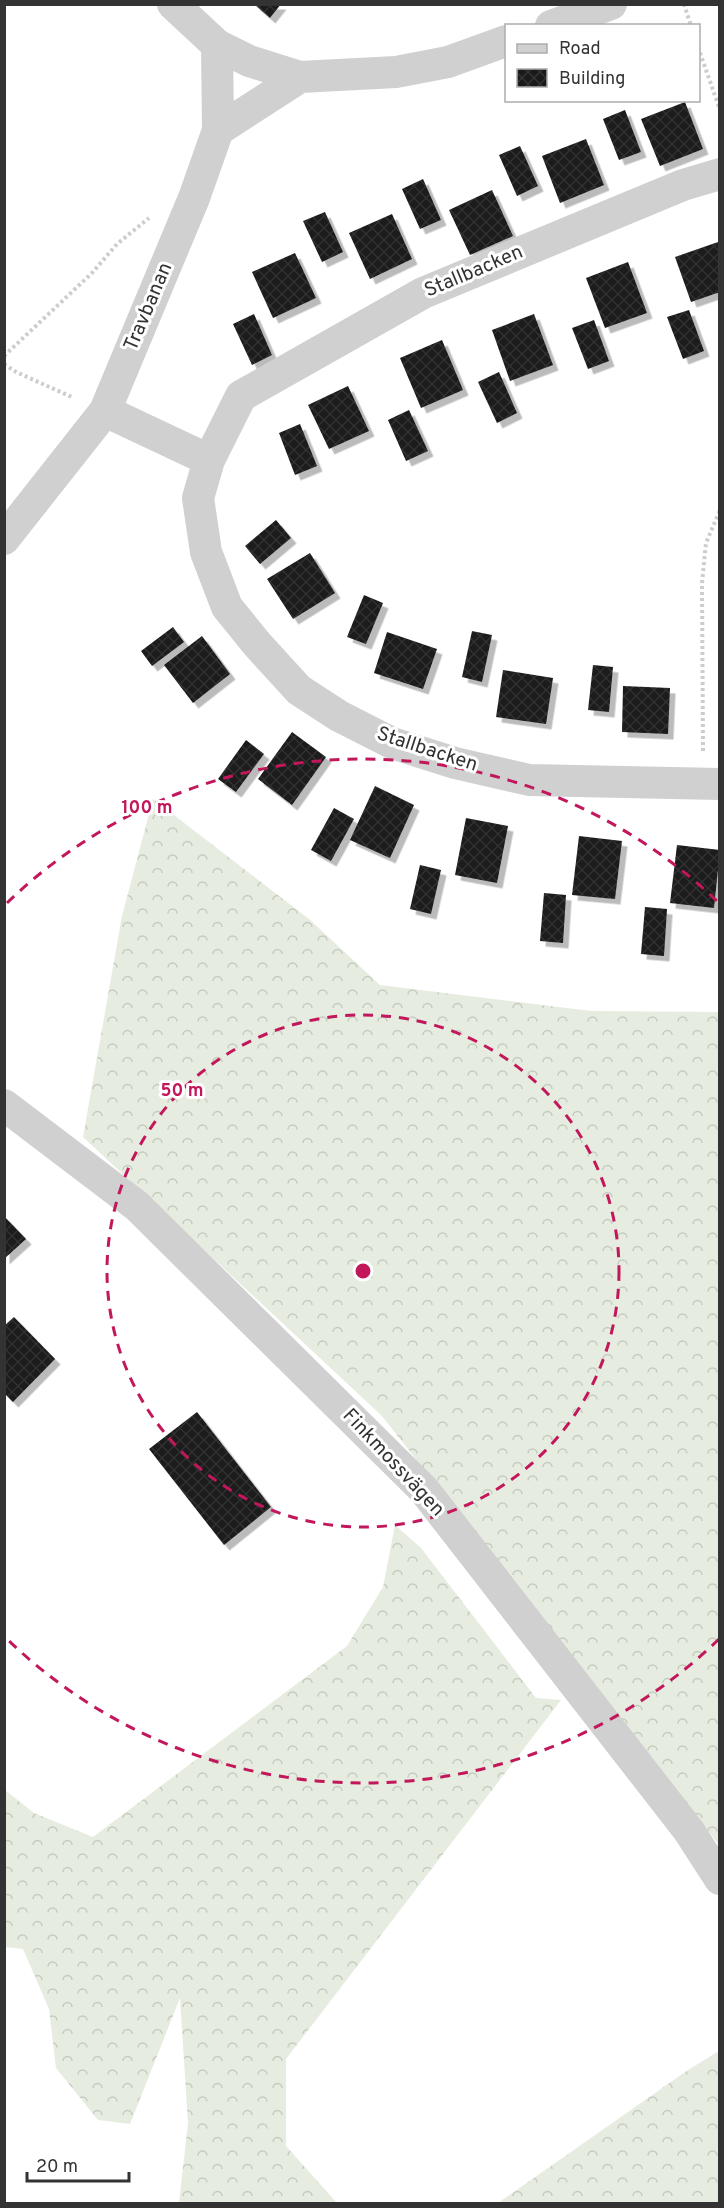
<svg xmlns="http://www.w3.org/2000/svg" width="724" height="2208" font-family="Overpass,sans-serif">
	<style>
		.forest { fill: url(#forest-crowns) }
		.building { fill: url(#building-cross-hatch); filter: url(#shadow) }
		.lines { fill: none; stroke-linecap: round; stroke-linejoin: round }
		.path { stroke: #cdcdcd; stroke-width: 4; stroke-dasharray: 3 3; stroke-linecap: butt }
		.street { stroke: #d0d0d0; stroke-width: 32 }
		.ring { fill: none; stroke: #c2185b; stroke-width: 3; stroke-dasharray: 10 8 }
		.labels { text-anchor: middle; dominant-baseline: central; stroke-width: 6; stroke-linejoin: round; paint-order: stroke }
		.street-label { font-size: 20px; fill: #333; stroke: #fff }
		.centre { fill: #c2185b; stroke: #fff; stroke-width: 3 }
		.ring-label { font-size: 18px; text-anchor: middle; font-weight: bold; fill: #c2185b; stroke: #fff; stroke-width: 6; stroke-linejoin: round; paint-order: stroke }
	</style>
	<defs>
		<pattern id="forest-crowns" width="20" height="18" patternUnits="userSpaceOnUse" patternTransform="scale(1.5)"><rect width="20" height="18" fill="#e6ecdf"/><path d="M2 6a3 3 0 1 1 6 0M12 15a3 3 0 1 1 6 0" fill="none" stroke="#c6cbc0"/></pattern>
		<pattern id="building-cross-hatch" width="8" height="8" patternUnits="userSpaceOnUse" patternTransform="scale(1.5)"><rect width="8" height="8" fill="#1a1a1a"/><path d="M0 0l8 8M0 8l8-8" fill="none" stroke="#333"/></pattern>
		<filter id="shadow"><feDropShadow dx="5.5" dy="5.5" stdDeviation="0" flood-color="#0004"/></filter>
	</defs>
	<rect width="100%" height="100%" fill="#fff"/>
	<path class="forest" d="M153 799 309 919 380 985 591 1011 719 1012V1845L382 1416 83 1137 122 916Z
		M395 1525 421 1548 536 1698 561 1700 286 2059V2146L337 2203H179L188 2123 180 1998 130 2124 98 2120 56 2068 49 2009 23 1949 5 1947V1790L34 1813 93 1837 347 1646 383 1587Z
		M719 2051V2203H498L688 2070Z"/>
	<path class="building" d="M254 4H281L270 18Z
		M685 102 703 149 660 166 641 119Z
		M625 110 641 152 619 160 603 119Z
		M586 139 604 185 560 203 542 156Z
		M520 146 538 186 517 196 499 155Z
		M423 179 441 220 420 229 402 189Z
		M492 190 513 236 470 255 449 210Z
		M325 212 343 252 322 262 303 221Z
		M392 214 412 259 370 279 349 233Z
		M718 242 720 247V292L691 302 675 257Z
		M295 253 316 298 273 318 252 272Z
		M628 262 647 313 605 328 586 278Z
		M689 310 704 351 683 359 667 317Z
		M254 314 272 355 252 365 233 324Z
		M534 314 553 365 510 381 492 330Z
		M594 320 609 361 588 369 572 328Z
		M442 340 463 390 421 408 400 358Z
		M499 372 517 413 497 423 478 382Z
		M348 386 369 431 329 449 308 405Z
		M409 410 428 451 406 461 388 420Z
		M300 424 317 466 295 475 279 433Z
		M276 520 291 538 260 564 245 546Z
		M310 553 335 593 293 619 267 579Z
		M364 595 383 603 366 644 347 637Z
		M173 627 184 642 152 666 141 651Z
		M472 631 492 635 482 682 462 677Z
		M387 632 437 649 423 689 374 673Z
		M202 636 230 674 193 703 164 665Z
		M593 665 613 667 609 712 588 710Z
		M503 670 553 678 546 724 496 717Z
		M623 686 670 688 668 734 622 732Z
		M292 732 326 757 292 805 258 779Z
		M246 740 264 754 236 792 218 779Z
		M375 786 414 805 390 858 350 840Z
		M334 808 354 819 331 861 311 850Z
		M466 818 508 826 497 883 455 875Z
		M579 836 622 841 615 899 572 895Z
		M677 845 720 850 714 908 670 903Z
		M420 865 441 870 431 914 410 909Z
		M544 893 566 895 563 943 540 941Z
		M645 907 667 909 664 956 641 954Z
		M4 1216 26 1239 4 1259Z
		M14 1317 55 1359 13 1402 4 1393V1326Z
		M197 1412 271 1507 224 1545 149 1449Z"/>
	<g class="lines">
		<path class="path" d="M684 4 691 26
			M698 47 720 110
			M4 356 92 273 117 244 149 218
			M4 364 16 372 74 398
			M703 751 702 583 706 543 720 510"/>
		<path class="street" d="M173 4 217 45 249 61 300 77 396 72 448 62 506 41
			M551 26 611 4
			M218 130 300 77
			M720 174 683 185 423 293 241 396 209 460 198 498 206 552 227 607 257 644 299 690 339 716 392 743 455 763 529 780 720 784
			M105 411 209 460
			M4 539 105 411 194 198 218 130 217 45
			M4 1105 137 1206 424 1490 689 1831 720 1879"/>
	</g>
	<g class="ring">
		<circle cx="363" cy="1271" r="256"/>
		<path d="M719 1639A512 512 0 0 1 7 1639M7 903A512 512 0 0 1 719 903"/>
	</g>
	<g class="labels">
		<g class="street-label">
			<text transform="translate(474 272) rotate(-23)">Stallbacken</text>
			<text transform="translate(149 307) rotate(-67)">Travbanan</text>
			<text transform="translate(427 750) rotate(18)">Stallbacken</text>
			<text transform="translate(393 1463) rotate(47)">Finkmossvägen</text>
		</g>
	</g>
	<circle cx="363" cy="1271" r="9" class="centre"/>
	<g class="ring-label">
		<text x="147" y="813">100 m</text>
		<text x="182" y="1096">50 m</text>
	</g>
	<rect width="724" height="2208" fill="none" stroke="#333333" stroke-width="12"/>
	<rect x="505" y="24" width="195" height="78" fill="#ffffff" stroke="#adadad" stroke-width="1.5"/>
	<rect x="517" y="44" width="30" height="9" fill="#d0d0d0" stroke="#adadad" stroke-width="1.5"/>
	<text x="559" y="54" font-size="18" fill="#333333">Road</text>
	<rect x="517" y="69" width="30" height="18" fill="url(#building-cross-hatch)" stroke="#adadad" stroke-width="1.5"/>
	<text x="559" y="84" font-size="18" fill="#333333">Building</text>
	<path d="M27 2172v9h102v-9" fill="none" stroke="#333333" stroke-width="3"/>
	<text x="36" y="2172" font-size="18" fill="#333333" stroke="#ffffff" stroke-width="4.5" paint-order="stroke">20 m</text>
</svg>
